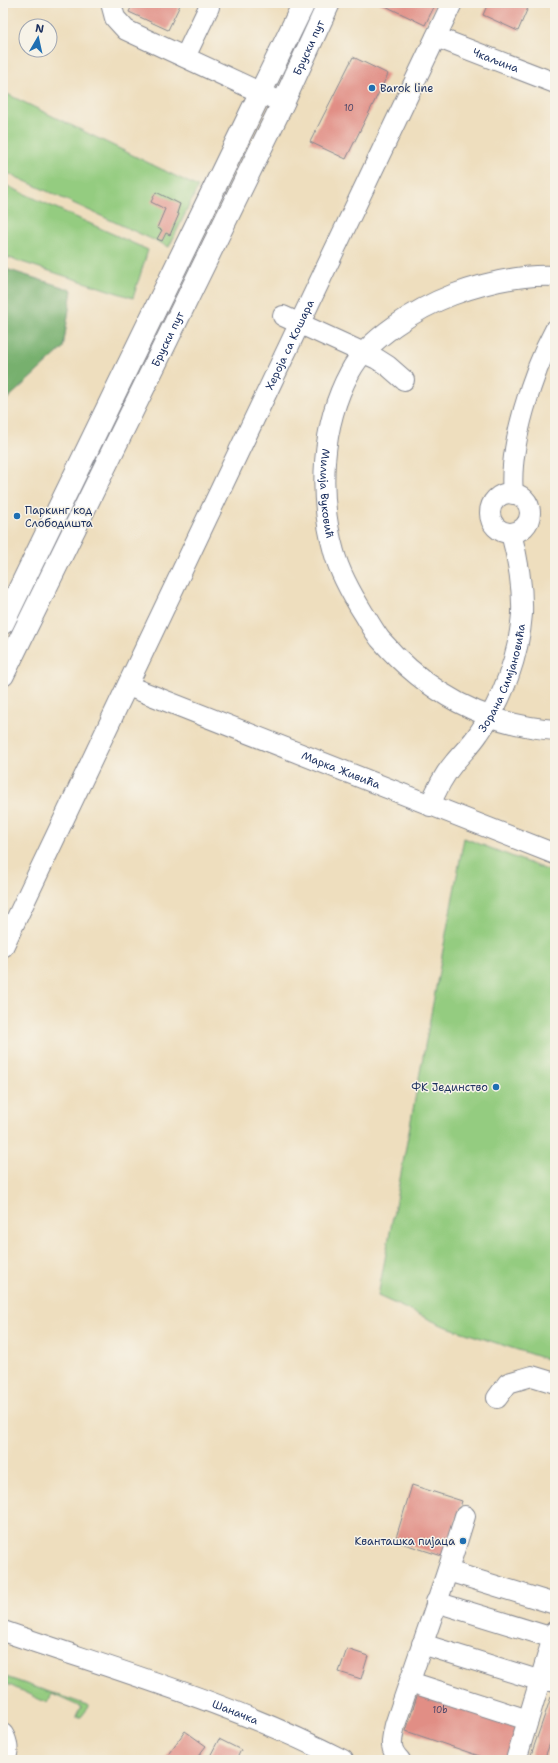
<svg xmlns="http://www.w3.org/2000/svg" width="558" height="1763" font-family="'Shantell Sans',sans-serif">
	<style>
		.green { fill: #94cc80; stroke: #587e6f }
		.forest { fill: #77b06e; stroke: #497066 }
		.building { fill: #e18e85 }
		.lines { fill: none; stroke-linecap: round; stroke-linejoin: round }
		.minor-casing { stroke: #84868e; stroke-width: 22 }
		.major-casing { stroke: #84868e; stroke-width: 24 }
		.minor { stroke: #fff; stroke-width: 20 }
		.major { stroke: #fff; stroke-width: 22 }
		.poi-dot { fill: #1f6fb2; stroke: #f7f3e8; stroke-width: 1.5 }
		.labels { text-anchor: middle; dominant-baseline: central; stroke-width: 3; stroke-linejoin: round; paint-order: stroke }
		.number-label { font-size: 9px; fill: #4c4768 }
		.street-label { font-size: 11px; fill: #1b2f5e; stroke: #f7f3e8 }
		.poi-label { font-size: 11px; fill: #1b2f5e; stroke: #f7f3e8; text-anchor: start }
	</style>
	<rect width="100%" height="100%" fill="#f7f3e8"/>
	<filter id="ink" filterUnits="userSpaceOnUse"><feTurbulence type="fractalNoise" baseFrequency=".025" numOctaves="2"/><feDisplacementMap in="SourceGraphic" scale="8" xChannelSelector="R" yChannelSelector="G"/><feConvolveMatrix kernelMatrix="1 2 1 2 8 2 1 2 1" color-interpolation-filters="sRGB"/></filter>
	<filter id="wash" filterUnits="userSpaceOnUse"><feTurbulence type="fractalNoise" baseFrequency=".012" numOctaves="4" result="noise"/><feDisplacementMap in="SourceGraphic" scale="16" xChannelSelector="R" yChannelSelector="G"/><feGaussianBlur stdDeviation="0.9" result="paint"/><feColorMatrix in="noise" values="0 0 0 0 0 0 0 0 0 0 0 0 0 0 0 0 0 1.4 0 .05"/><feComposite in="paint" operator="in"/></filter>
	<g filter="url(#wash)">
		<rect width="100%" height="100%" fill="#eedebe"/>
		<path class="green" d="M3 92 198 187 169 247 3 171Z
			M3 184 148 250 133 298 3 256Z
			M464 838 555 873V1362L444 1326 378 1296Z
			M3 1676 87 1705 89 1707 81 1717H76L81 1707 52 1694 47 1703 3 1682Z"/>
		<path class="forest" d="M3 268 72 290 63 348 3 403Z"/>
		<g id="blocks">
			<path class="building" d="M133 3H181L168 30 129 12Z
				M379 3H436L425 25Z
				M488 3H530L518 31 483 15Z
				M353 57 388 74 346 159 310 142Z
				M156 192 180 204 177 213 179 214 170 235 166 233 162 241 157 239 162 230 157 228 165 209 151 202Z
				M412 1485 462 1501 445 1557 395 1541Z
				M347 1649 368 1656 361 1679 339 1672Z
				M418 1693 518 1727 507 1760H491L406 1731Z
				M551 1697 555 1698V1730L544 1760 531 1755Z
				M185 1731 206 1746 195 1760H164Z
				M219 1739 241 1750 236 1760H208Z"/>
		</g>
	</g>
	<g filter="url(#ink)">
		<use href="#blocks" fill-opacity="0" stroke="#84868e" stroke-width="1"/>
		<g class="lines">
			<g class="minor-casing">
				<g id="minor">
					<path d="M111 3 115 18 126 30 283 103"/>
					<path id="s1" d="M436 37 555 83"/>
					<path d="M185 57 209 7"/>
					<path id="s2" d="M555 276C520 274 485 283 452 295 418 308 367 339 350 372 321 425 318 495 334 552 340 574 352 595 364 614 369 622 374 631 380 639 426 692 485 725 555 730"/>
					<path d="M283 316 377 359 388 366 404 380"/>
					<circle cx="510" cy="513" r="20"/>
					<path d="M513 494C508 447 533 371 555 330"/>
					<path id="s3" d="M128 686 555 854"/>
					<path id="s4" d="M430 806C436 790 443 776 454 763 462 753 472 744 479 733 503 700 519 655 522 614 523 587 518 559 511 533"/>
					<path id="s5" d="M3 947 452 3"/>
					<path d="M497 1398 508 1383 532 1376 555 1383"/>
					<path d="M448 1571 555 1604"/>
					<path d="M436 1602 553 1638"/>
					<path id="s6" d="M3 1631C118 1671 235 1704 343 1760"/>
					<path d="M422 1644 541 1681H555"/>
					<path d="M410 1682 528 1720"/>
					<path d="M3 1734C8 1742 9 1752 5 1760"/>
					<path d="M400 1760C388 1748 392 1740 395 1725 418 1655 444 1586 465 1516"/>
					<path d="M516 1760 555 1631"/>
				</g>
			</g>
			<g class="major-casing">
				<g id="major">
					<path d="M3 623 304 3"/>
					<path id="s7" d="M3 675 283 103 329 3"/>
				</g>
			</g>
			<use href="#minor" class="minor"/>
			<use href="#major" class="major"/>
		</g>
	</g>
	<g class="poi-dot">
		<circle cx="372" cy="88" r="4"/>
		<circle cx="17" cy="516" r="4"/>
		<circle cx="496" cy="1087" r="4"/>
		<circle cx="463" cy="1541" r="4"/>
	</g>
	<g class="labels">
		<g class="number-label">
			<text x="349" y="108">10</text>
			<text x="440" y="1710">10b</text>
		</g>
		<g class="street-label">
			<text stroke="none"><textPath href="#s7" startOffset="698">Бруски пут</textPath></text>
			<text stroke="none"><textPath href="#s1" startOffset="64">Чкаљина</textPath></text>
			<text stroke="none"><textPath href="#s7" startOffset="374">Бруски пут</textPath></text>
			<text stroke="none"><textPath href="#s5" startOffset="667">Хероја са Кошара</textPath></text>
			<text stroke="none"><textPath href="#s2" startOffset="361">Милија Вуковић</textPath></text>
			<text stroke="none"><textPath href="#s4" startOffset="149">Зорана Симјановића</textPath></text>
			<text stroke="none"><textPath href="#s3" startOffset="229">Марка Живића</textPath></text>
			<text stroke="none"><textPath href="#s6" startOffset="246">Шаначка</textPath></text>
		</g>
		<g class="poi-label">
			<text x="380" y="88">Barok line</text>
			<text x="25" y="510">Паркинг код<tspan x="25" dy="13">Слободишта</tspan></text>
			<text x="488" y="1087" text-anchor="end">ФК Јединство</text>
			<text x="455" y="1541" text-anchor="end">Кванташка пијаца</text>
		</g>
	</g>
	<rect width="558" height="1763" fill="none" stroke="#f7f3e8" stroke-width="16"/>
	<g transform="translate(38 38) rotate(9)"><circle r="19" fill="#f7f3e8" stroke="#9fa5b1"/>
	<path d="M0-3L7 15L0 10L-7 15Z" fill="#1f6fb2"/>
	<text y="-6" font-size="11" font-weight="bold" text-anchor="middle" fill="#1b2f5e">N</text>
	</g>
</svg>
